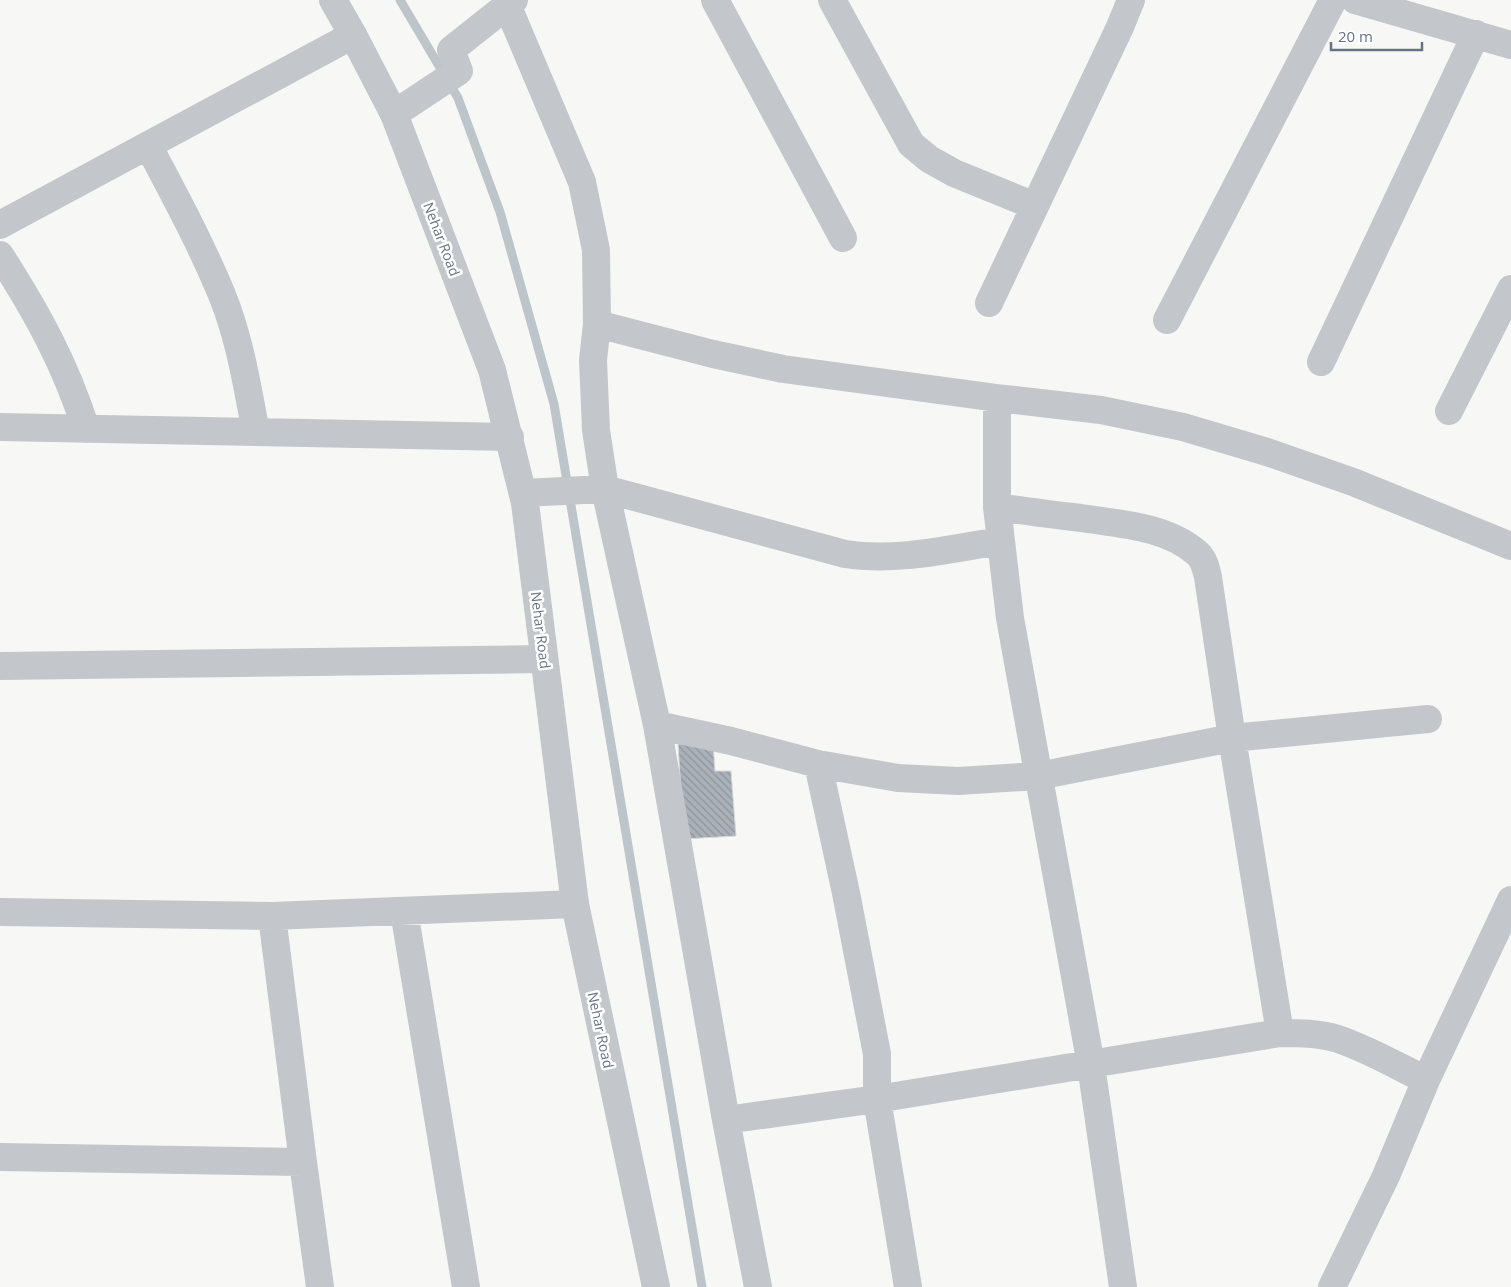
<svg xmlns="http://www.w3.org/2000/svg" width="1511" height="1287" font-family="'Open Sans',sans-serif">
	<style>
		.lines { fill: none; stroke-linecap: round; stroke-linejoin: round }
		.stream { stroke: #bdc5cb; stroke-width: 9 }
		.building { fill: url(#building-back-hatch); stroke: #d9d9d7 }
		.minor { stroke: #c3c6ca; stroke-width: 28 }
		.tertiary { stroke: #c3c6ca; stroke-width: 28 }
		.labels { text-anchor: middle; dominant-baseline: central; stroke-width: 5; stroke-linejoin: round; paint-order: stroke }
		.street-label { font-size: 14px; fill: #677385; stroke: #fff }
	</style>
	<defs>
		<pattern id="building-back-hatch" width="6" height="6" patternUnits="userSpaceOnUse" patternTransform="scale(1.25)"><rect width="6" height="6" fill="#abb1b9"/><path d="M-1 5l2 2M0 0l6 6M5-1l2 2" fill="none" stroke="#8f949c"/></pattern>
	</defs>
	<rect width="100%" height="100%" fill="#f7f8f5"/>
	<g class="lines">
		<path class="stream" d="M400 0 458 98 500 212 554 404 702 1287"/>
	</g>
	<path class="building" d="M713 742 715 771H731L736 836 684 839 678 744Z"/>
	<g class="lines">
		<path class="minor" d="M505 0 582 182 596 250 597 324 593 360 596 430 605 489 657 725 726 1120 758 1287
			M715 0 843 238
			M832 0 911 144 929 159 954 173 1035 206
			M1355 0 1511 45
			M394 114 459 71 451 50 514 0
			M148 145C174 194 201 244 222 295 240 339 247 386 256 432
			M0 225 353 35
			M0 255C37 313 65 363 86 429
			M989 303 1120 27 1131 0
			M1167 320 1333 0
			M597 324 713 354 783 369 997 398 1101 410 1183 427 1267 452 1353 482 1511 546
			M1321 362 1476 34
			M997 398V507L1010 618 1091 1065 1123 1287
			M1449 411 1511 289
			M0 427 510 437
			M523 493 605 489 845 554C897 562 949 549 1000 541
			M0 666 544 659
			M657 725 731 741 818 764 898 778 958 781 1038 776 1232 738 1428 719
			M818 764 846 893 877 1054V1099L908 1287
			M404 911 466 1287
			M0 912 272 916 575 904
			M272 916 303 1162
			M1280 1033C1299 1033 1319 1033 1338 1039 1368 1049 1397 1066 1426 1080
			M726 1120 877 1099 1280 1033 1232 738 1208 577C1206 568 1204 559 1197 553 1166 526 1120 524 1081 518 1053 515 1025 511 997 507
			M0 1157 303 1162 320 1287
			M1332 1287 1386 1176 1426 1080 1511 900"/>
		<path class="tertiary" d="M333 0 353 35 394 114 492 370 525 503 575 904 656 1287"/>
	</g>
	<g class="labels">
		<g class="street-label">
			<text transform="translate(442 239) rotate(69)">Nehar Road</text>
			<text transform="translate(541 630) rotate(83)">Nehar Road</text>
			<text transform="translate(601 1030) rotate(78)">Nehar Road</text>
		</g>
	</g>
	<path d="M1331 42v8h91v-8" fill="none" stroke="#677385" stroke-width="2.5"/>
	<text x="1338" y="42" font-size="15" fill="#677385" stroke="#ffffff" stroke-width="4" paint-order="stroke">20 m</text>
</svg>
